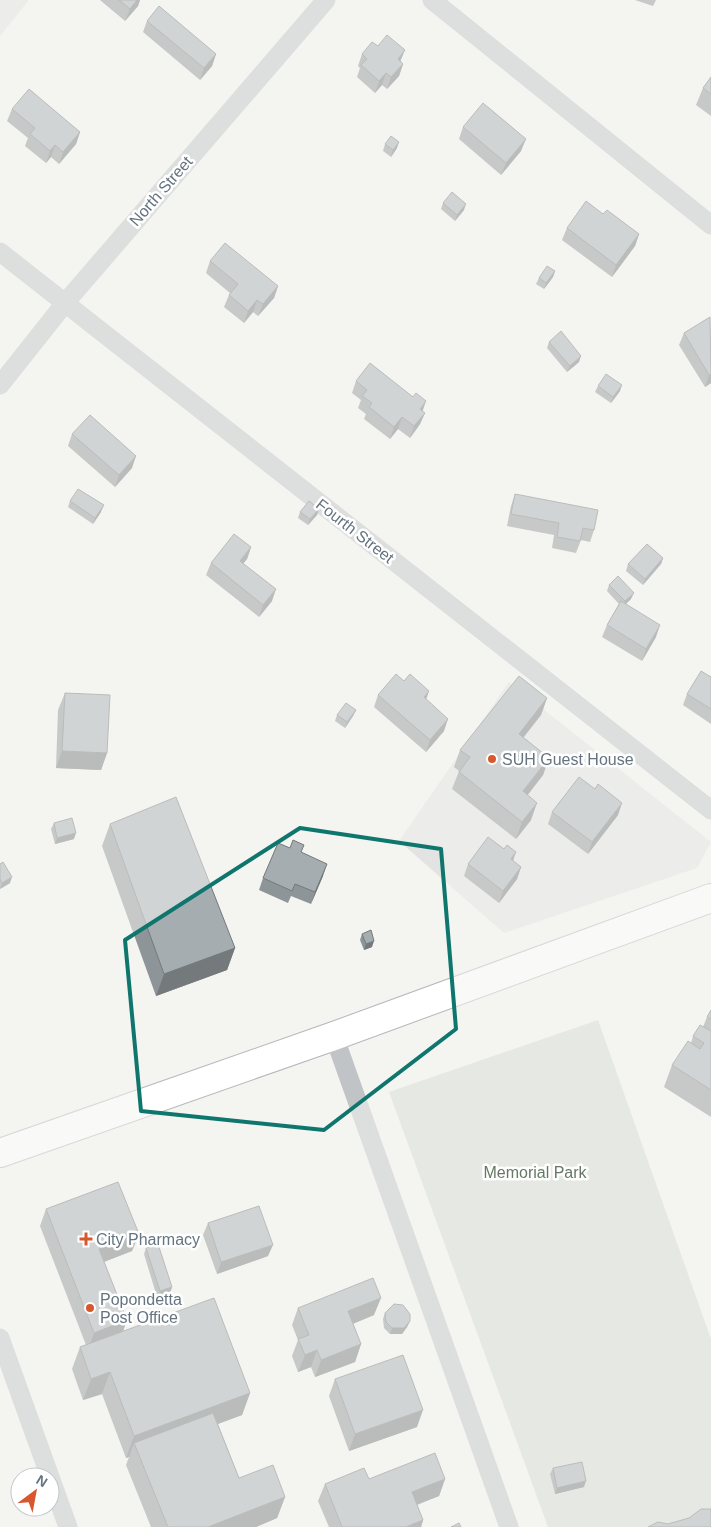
<svg xmlns="http://www.w3.org/2000/svg" width="711" height="1527" font-family="Arial,sans-serif">
	<style>
		.built { fill: #e2e3e2 }
		.green { fill: #d5dbd2 }
		.lines { fill: none; stroke-linecap: round; stroke-linejoin: round }
		.secondary-casing { stroke: #b3b7bb; stroke-width: 30 }
		.street { stroke: #c0c4c7; stroke-width: 19 }
		.secondary { stroke: #fff; stroke-width: 28 }
		.wall { fill: #8e9598 }
		.shaded-wall { fill: #74797c }
		.building { fill: #a5adb1; stroke: #74797c }
		.marked { fill: none; stroke: #0f766e; stroke-width: 4; stroke-linejoin: round }
		.poi-dot { fill: #d7582f; stroke: #fff; stroke-width: 2 }
		.labels { text-anchor: middle; dominant-baseline: central; stroke-width: 5; stroke-linejoin: round; paint-order: stroke }
		.street-label { font-size: 16px; fill: #657480; stroke: #fff }
		.poi-label { font-size: 16px; fill: #657480; stroke: #fff; text-anchor: start }
		.park-label { font-size: 16px; fill: #677864; stroke: #fff }
	</style>
	<rect width="100%" height="100%" fill="#f4f4f1"/>
	<path class="built" d="M0 0H29L0 36Z
		M509 682 711 842 697 868 504 933 399 841Z"/>
	<path class="green" d="M598 1020 711 1339V1522L696 1527H548L389 1092Z"/>
	<g class="lines">
		<g class="secondary-casing">
			<path id="secondary" d="M0 1153 334 1036 711 898"/>
		</g>
		<path class="street" d="M432 0 711 225
			M0 252 711 810
			M0 385 65 303 326 0
			M334 1036 509 1527
			M0 1338 68 1527"/>
		<use href="#secondary" class="secondary"/>
	</g>
	<path class="wall" d="M100 0H140L138 6 125 21Z
		M635 0H656L653 6Z
		M147 21 216 54 212 66 200 80 143 32Z
		M362 54 401 61 403 64 399 76 387 89 382 85 375 93 357 77 360 68 358 66Z
		M711 77V116L696 105 703 88Z
		M12 109 80 132 76 144 59 164 51 157 46 163 25 146 28 138 7 121Z
		M463 127 521 151 501 175 459 139Z
		M385 144 397 148 391 157 383 151Z
		M443 203 464 210 455 221 441 209Z
		M567 228 639 234 635 246 612 277 562 240Z
		M210 261 278 286 274 298 258 316 253 312 244 323 224 307 229 295 230 293 206 273Z
		M555 271 553 277 544 289 536 284 539 278Z
		M710 317 711 383 705 387 679 345 684 333Z
		M549 342 579 362 567 372 547 348Z
		M356 381 422 411 425 413 420 424 410 438 398 429 390 439 364 419 366 414 358 408 361 400 352 393Z
		M598 386 620 391 611 403 595 392Z
		M72 434 132 468 115 487 68 446Z
		M515 494 594 530 590 542 581 540 576 553 552 548 554 535 507 526 511 506Z
		M70 501 101 512 93 524 68 507Z
		M319 509 317 515 308 525 298 518 300 512Z
		M251 547 247 559 243 563 272 601 259 617 206 575 211 563Z
		M663 558 661 564 643 585 626 571 628 564Z
		M609 585 631 599 626 604 656 637 642 661 602 637 607 625 619 604 607 591Z
		M711 677V724L683 705 687 694Z
		M65 693 107 753 101 770 56 768 58 710Z
		M378 695 426 700 444 731 426 752 374 707Z
		M547 698 541 715 523 737 549 758 543 775 527 795 531 820 516 839 452 789 459 771 454 767 460 750Z
		M356 710 353 716 345 728 335 721 337 715Z
		M552 812 618 815 588 854 548 824Z
		M54 823 74 839 55 844 51 829Z
		M110 824 235 948 227 970 156 996 102 846Z
		M301 852 323 876 311 904 291 896 288 903 259 890 263 878Z
		M513 861 521 867 517 879 499 903 464 876 468 864Z
		M0 864 10 883 0 889Z
		M362 934 372 947 364 950 360 940Z
		M711 1010V1117L664 1087 672 1065 691 1043 693 1036 703 1027 707 1017Z
		M46 1209 139 1234 132 1251 104 1262 127 1320 123 1331 250 1393 242 1415 218 1424 239 1478 285 1497 277 1518 256 1527H151L126 1465 129 1457 126 1458 102 1394 83 1400 72 1369 80 1347 86 1345 40 1226Z
		M208 1223 268 1256 217 1274 203 1235Z
		M146 1248 172 1287 170 1293 157 1297 144 1254Z
		M298 1308 374 1315 353 1324 361 1344 355 1362 315 1377 311 1367 298 1372 292 1356 298 1340 292 1325Z
		M385 1313 410 1321 407 1327 402 1334H390L384 1328 383 1319Z
		M335 1379 417 1427 349 1451 329 1396Z
		M553 1468 584 1487 555 1494 550 1474Z
		M369 1479H445L439 1496 417 1505 423 1520 421 1527H329L318 1501 325 1484Z"/>
	<path class="shaded-wall" d="M137 0H140L138 6 125 21 130 9Z
		M405 50 400 62 398 59Z
		M216 54 212 66 200 80 204 68Z
		M403 64 399 76 387 89 391 77Z
		M386 73 382 85 375 93 379 81Z
		M80 132 76 144 59 164 63 152Z
		M526 139 521 151 501 175 506 163Z
		M399 142 397 148 391 157 393 150Z
		M55 145 51 157 46 163 50 151Z
		M466 204 464 210 455 221 457 215Z
		M639 234 635 246 612 277 616 265Z
		M555 271 553 277 544 289 546 283Z
		M278 286 274 298 258 316 263 304Z
		M257 300 253 312 244 323 248 311Z
		M581 356 579 362 567 372 570 366Z
		M711 374V383L705 387 709 375Z
		M622 385 620 391 611 403 613 397Z
		M426 401 422 413 420 409Z
		M425 413 420 424 410 438 414 426Z
		M402 417 398 429 390 439 394 427Z
		M136 456 132 468 115 487 119 475Z
		M104 505 101 512 93 524 95 518Z
		M319 509 317 515 308 525 310 519Z
		M251 547 247 559 236 573 240 561Z
		M663 558 661 564 643 585 645 579Z
		M276 589 272 601 259 617 263 605Z
		M634 593 631 599 622 607 625 601Z
		M660 625 656 637 642 661 646 649Z
		M429 691 425 703 424 697Z
		M547 698 541 715 513 751 519 734Z
		M356 710 353 716 345 728 347 722Z
		M448 719 444 731 426 752 430 740Z
		M62 751 107 753 101 770 56 768Z
		M549 758 543 775 517 809 523 791Z
		M537 803 531 820 516 839 522 822Z
		M622 803 618 815 588 854 592 842Z
		M76 833 74 839 55 844 57 838Z
		M516 852 512 864 511 859Z
		M327 864 323 876 311 904 315 892Z
		M521 867 517 879 499 903 503 891Z
		M12 877 10 883 0 889 2 883Z
		M374 941 372 947 364 950 366 944Z
		M235 948 227 970 156 996 164 974Z
		M139 1234 132 1251 93 1266 99 1249Z
		M273 1245 268 1256 217 1274 221 1262Z
		M172 1287 170 1293 157 1297 160 1291Z
		M381 1298 374 1315 342 1328 348 1311Z
		M127 1320 121 1337 88 1350 94 1333Z
		M410 1321 407 1327 402 1334H390L392 1328Z
		M361 1344 355 1362 315 1377 321 1360Z
		M317 1350 311 1367 298 1372 305 1355Z
		M110 1372 102 1394 83 1400 91 1379Z
		M250 1393 242 1415 138 1453 134 1443 129 1457 126 1458 134 1436Z
		M423 1410 417 1427 349 1451 355 1434Z
		M445 1479 439 1496 405 1509 412 1492Z
		M586 1481 584 1487 555 1494 557 1488Z
		M285 1497 277 1518 256 1527H208Z
		M423 1520 421 1527H406Z"/>
	<path class="building" d="M119 0H137L130 9Z
		M159 6 216 54 204 68 147 21Z
		M387 35 405 50 398 59 403 64 391 77 386 73 379 81 361 65 367 59 362 54 372 42 378 46Z
		M711 77V94L703 88Z
		M29 89 80 132 63 152 55 145 50 151 30 134 35 128 12 109Z
		M483 103 526 139 506 163 463 127Z
		M391 136 399 142 393 150 385 144Z
		M452 192 466 204 457 215 443 203Z
		M586 201 603 214 607 210 639 234 616 265 567 228Z
		M225 243 278 286 263 304 257 300 248 311 229 295 238 284 210 261Z
		M547 266 555 271 546 283 539 278Z
		M710 317 711 374 709 375 684 333Z
		M561 331 581 356 570 366 549 342Z
		M370 363 413 397 416 393 426 401 420 409 425 413 414 426 402 417 394 427 369 407 372 403 362 396 367 390 356 381Z
		M606 374 622 385 613 397 598 386Z
		M90 415 136 456 119 475 72 434Z
		M78 489 104 505 95 518 70 501Z
		M515 494 598 510 594 530 583 528 580 541 557 537 559 523 511 514Z
		M309 501 319 509 310 519 300 512Z
		M234 534 251 547 240 561 276 589 263 605 211 563Z
		M647 544 663 558 645 579 628 564Z
		M618 576 634 593 625 601 609 585Z
		M621 601 660 625 646 649 607 625Z
		M701 671 711 677V709L687 694Z
		M396 674 404 681 410 674 429 691 424 697 448 719 430 740 378 695Z
		M519 676 547 698 519 734 549 758 523 791 537 803 522 822 459 772 470 757 460 750Z
		M65 693 110 695 107 753 62 751Z
		M346 703 356 710 347 722 337 715Z
		M579 777 595 789 598 784 622 803 592 842 552 812Z
		M176 797 235 948 164 974 110 824Z
		M72 818 76 833 57 838 54 823Z
		M488 837 504 849 507 845 516 852 511 859 521 867 503 891 468 864Z
		M293 840 304 845 301 852 327 864 315 892 295 884 292 891 263 878 278 843 290 848Z
		M3 862 12 877 2 883 0 879V864Z
		M371 930 374 941 366 944 362 934Z
		M711 1010V1019L707 1017Z
		M700 1025 711 1031V1090L672 1065 688 1041 700 1049 704 1043 693 1036Z
		M118 1182 139 1234 99 1249 127 1320 94 1333 46 1209Z
		M259 1206 273 1245 221 1262 208 1223Z
		M158 1244 172 1287 160 1291 146 1248Z
		M373 1278 381 1298 348 1311 361 1344 321 1360 317 1350 305 1355 298 1339 309 1335 298 1308Z
		M214 1298 250 1393 134 1436 110 1372 91 1379 80 1347Z
		M394 1304 403 1305 410 1314V1321L404 1328H392L386 1322 385 1313Z
		M403 1355 423 1410 355 1434 335 1379Z
		M213 1413 239 1478 273 1465 285 1497 208 1527H168L134 1443Z
		M435 1453 445 1479 412 1492 423 1520 406 1527H342L325 1484 364 1468 369 1479Z
		M582 1462 586 1481 557 1488 553 1468Z
		M701 1509H711V1527H648L658 1522 668 1524 689 1518Z
		M459 1523 461 1527H451Z"/>
	<path d="M0 0H711V1527H0ZM300 828 441 849 456 1029 324 1130 141 1111 125 940Z" fill="#f4f4f1" fill-opacity=".55" fill-rule="evenodd"/>
	<path class="marked" d="M300 828 441 849 456 1029 324 1130 141 1111 125 940Z"/>
	<g class="poi-dot">
		<circle cx="492" cy="759" r="5"/>
		<path d="M83.5 1231.5h5v5h5v5h-5v5h-5v-5h-5v-5h5z"/>
		<circle cx="90" cy="1308" r="5"/>
	</g>
	<g class="labels">
		<g class="street-label">
			<text transform="translate(161 191) rotate(-49)">North Street</text>
			<text transform="translate(355 531) rotate(38)">Fourth Street</text>
		</g>
		<g class="poi-label">
			<text x="502" y="759">SUH Guest House</text>
			<text x="96" y="1239">City Pharmacy</text>
			<text x="100" y="1299">Popondetta<tspan x="100" dy="18">Post Office</tspan></text>
		</g>
		<g class="park-label">
			<text x="535" y="1172">Memorial Park</text>
		</g>
	</g>
	<g transform="translate(35 1492) rotate(32)"><circle r="24" fill="#ffffff" stroke="#c1c7cc"/>
	<path d="M0-4L9 19L0 12L-9 19Z" fill="#d7582f"/>
	<text y="-8" font-size="14" font-weight="bold" text-anchor="middle" fill="#657480">N</text>
	</g>
</svg>
